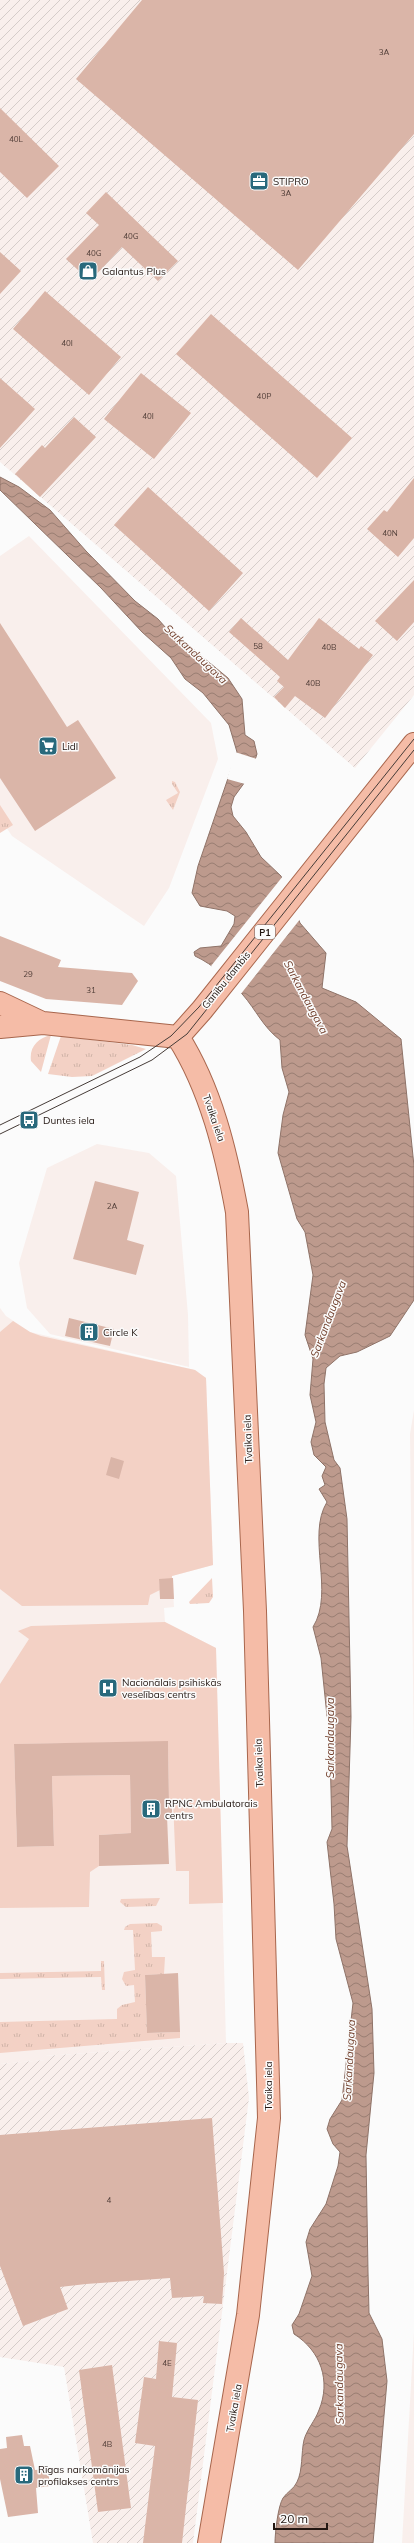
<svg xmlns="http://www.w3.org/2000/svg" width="414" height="2543" font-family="Mulish,sans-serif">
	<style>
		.built { fill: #f9efec }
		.industrial { fill: url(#industrial-furrows) }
		.grass { fill: url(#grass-tufts) }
		.green { fill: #f3d1c5 }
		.water { fill: url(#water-waves); stroke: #8f7368 }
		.pier { fill: #fbfbfb }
		.building { fill: #dab5a8 }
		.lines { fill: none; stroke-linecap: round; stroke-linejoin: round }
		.major-casing { stroke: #a8664d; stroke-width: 24 }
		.major { stroke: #f5bca7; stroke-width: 22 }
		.tram { stroke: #453b37; stroke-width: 1 }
		.labels { text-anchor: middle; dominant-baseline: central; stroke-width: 3; stroke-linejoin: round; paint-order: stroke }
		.number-label { font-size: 8px; fill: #513e38 }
		.shield { fill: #fbfbfb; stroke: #645b58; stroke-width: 1 }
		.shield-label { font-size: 9px; font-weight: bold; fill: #231712 }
		.poi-label { font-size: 10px; fill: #231712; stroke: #fbfbfb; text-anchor: start }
		.street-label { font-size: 10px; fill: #231712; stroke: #fbfbfb }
		.water-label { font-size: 11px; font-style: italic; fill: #72402d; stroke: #fbfbfb }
	</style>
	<defs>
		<pattern id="industrial-furrows" width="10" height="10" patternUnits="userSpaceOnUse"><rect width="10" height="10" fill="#f9efec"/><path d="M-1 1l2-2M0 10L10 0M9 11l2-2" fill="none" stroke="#d5ccc9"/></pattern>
		<pattern id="grass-tufts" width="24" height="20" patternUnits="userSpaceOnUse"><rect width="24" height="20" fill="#f3d1c5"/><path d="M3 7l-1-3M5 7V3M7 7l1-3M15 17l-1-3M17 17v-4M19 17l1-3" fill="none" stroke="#d0b3a8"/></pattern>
		<pattern id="water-waves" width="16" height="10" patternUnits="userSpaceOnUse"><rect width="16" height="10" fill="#bd9a8d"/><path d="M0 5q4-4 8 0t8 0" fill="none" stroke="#997d72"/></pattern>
	</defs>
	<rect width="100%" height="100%" fill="#fbfbfb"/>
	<path class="built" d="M29 536 211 723 218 759 169 888 144 926 12 836 0 818V556Z
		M97 1144 149 1153 176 1176 188 1315 189 1367 50 1334 27 1308 19 1263 47 1168Z
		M0 1308 6 1316 30 1332 195 1370 206 1378 213 1565 172 1576 174 1607 164 1608 165 1622 216 1648 226 2043 45 2056 46 2060 0 2064Z
		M414 1410V1762L410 1434Z
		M414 2332V2543H402Z"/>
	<path class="industrial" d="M0 0H414V695L355 768 0 462Z
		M226 2043H243L249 2098 193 2543H93L64 2367 0 2357V2064L45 2060V2056Z"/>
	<path class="grass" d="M172 781 175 782 180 792 173 810 166 800 178 793 172 784Z
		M0 805 13 825 0 833Z
		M51 1035 41 1072 31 1061C29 1047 38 1038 51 1035Z
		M61 1036 132 1045 146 1049 92 1076 72 1077 48 1074Z
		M212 1578 213 1597 209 1603 190 1604 189 1602Z
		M160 1898 156 1906 126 1907 120 1902 121 1899Z
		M157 1923 162 1926V1931L151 1932 152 1957H165L164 1974 145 1975 147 2033 180 2032V2038L0 2053V2022L117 2019V2009L122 2005 135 2002 134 1985 126 1986 122 1979 124 1972 135 1970 133 1930H124L125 1927 130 1924Z
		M101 1961H104L105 1990H102L101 1977 0 1979V1973L101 1971Z"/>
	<path class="green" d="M13 1321 30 1332 41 1336 195 1370 206 1378 213 1565 172 1576V1579H159L160 1590 150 1595 148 1605 22 1606 0 1589V1332Z
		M165 1622 216 1648 223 1903 189 1904V1871H176L173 1801 169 1798 168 1742 14 1744 17 1847 54 1846 52 1776 130 1775 131 1833 99 1835V1866L90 1872 89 1907 0 1908V1684L29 1639 18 1631 31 1626Z"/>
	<path class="water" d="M0 477 19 487 50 510 86 551 135 601 158 619 174 637 193 649 228 678 242 699 245 735 254 741 257 754 250 775 234 797 231 807 233 816 246 832 261 857 281 876 300 923 326 953 322 988 356 1002 401 1039 414 1166V1300L390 1336 357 1352 340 1356 326 1368 324 1384 325 1422 334 1460 340 1468 347 1519 351 1717 347 1846 372 2009 374 2073 366 2155 368 2272 369 2313 382 2339 387 2381 373 2543H275C275 2533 278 2506 283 2498 287 2492 294 2489 297 2482 303 2470 301 2453 304 2440 307 2429 315 2421 319 2410 331 2381 321 2351 294 2334L292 2325 299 2314 312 2276 306 2242 310 2229 326 2204 338 2166 340 2152 333 2144 327 2129 330 2119 342 2100 353 2003 336 1939 334 1904 327 1842 332 1829 330 1752 335 1744 327 1716 321 1658 313 1627C335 1592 306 1536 327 1502L319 1489 325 1485 322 1476 326 1467 314 1455 311 1442 316 1422 310 1395 313 1359 305 1335 313 1275 305 1232 297 1219 278 1153 283 1115 289 1092 282 1068 280 1040C263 1027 256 1010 243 995 229 979 214 965 195 956L194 952 200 948 221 946 234 924 235 916 227 911 200 906 192 893 198 866 237 752 229 725 203 693 185 679 171 658 142 632 101 588 0 490Z"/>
	<path class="pier" d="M235 752 257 759 252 776 245 784 227 779Z
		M283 876 301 918 240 995 211 966Z"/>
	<path class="building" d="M142 0H414V134L298 270 76 79Z
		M0 108 59 166 27 198 0 172Z
		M106 192 178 261 158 281 122 247 90 281 66 259 99 225 86 213Z
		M0 252 21 271 0 294Z
		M45 291 121 357 89 395 13 329Z
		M211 314 352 438 317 478 176 354Z
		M141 373 191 413 154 459 104 419Z
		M0 378 35 409 0 448Z
		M74 417 96 437 40 497 15 474 42 445 45 448Z
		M414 478V538L398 557 367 529 384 510 387 512Z
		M148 487 243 573 209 611 114 525Z
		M414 580V622L397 641 375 621Z
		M241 618 288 660 319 618 359 649 361 646 373 655 325 718 295 696 285 708 274 697 284 687 277 681 280 677 229 632Z
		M0 623 67 727 78 720 116 778 35 831 0 778Z
		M0 936 61 960 58 967 132 973 138 981 122 1005 46 999 0 981Z
		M95 1181 139 1192 127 1240 144 1245 136 1275 73 1259Z
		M69 1318 114 1329 110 1346 65 1336Z
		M111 1457 124 1461 119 1479 106 1475Z
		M173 1578 174 1599H160L159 1579Z
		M168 1741 169 1802H172V1815L167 1816 169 1864 99 1866V1835L131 1833 130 1775 52 1776 54 1846 17 1847 14 1744Z
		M178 1973 180 2032 147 2033 145 1975Z
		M212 2118 224 2273 222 2304 203 2303 204 2296 172 2298 170 2278 86 2284 60 2287 68 2309 23 2326 0 2266V2135Z
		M159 2341 177 2343 172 2397 198 2400 182 2543H143L155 2446 135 2443 144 2377 156 2379Z
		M112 2365 131 2508 98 2512 79 2370Z
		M22 2435 24 2446H30L35 2470 48 2469 50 2486 36 2488 38 2513 8 2517 0 2479V2449L7 2448 6 2437Z"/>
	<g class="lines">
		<g class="major-casing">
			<path id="major" d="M0 1003 40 1022
				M0 1027 43 1023 178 1037
				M178 1037C211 1089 226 1152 237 1212L255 1611 269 2118 248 2315 209 2543
				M178 1037 202 1010 414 744"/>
		</g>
		<use href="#major" class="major"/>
		<path class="tram" d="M0 1125 140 1057 171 1036 199 1007 414 739
			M0 1134 152 1060 187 1034 414 750"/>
	</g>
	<defs>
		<g id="office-square" transform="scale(1)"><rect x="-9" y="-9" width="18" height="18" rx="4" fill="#28697c" stroke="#fbfbfb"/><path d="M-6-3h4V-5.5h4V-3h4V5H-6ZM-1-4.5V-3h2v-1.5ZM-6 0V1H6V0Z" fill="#fff"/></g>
		<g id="shop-square" transform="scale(1)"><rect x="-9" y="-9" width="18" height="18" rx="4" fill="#28697c" stroke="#fbfbfb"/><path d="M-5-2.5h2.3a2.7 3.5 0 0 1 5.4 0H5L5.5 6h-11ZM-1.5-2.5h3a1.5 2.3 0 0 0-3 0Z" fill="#fff"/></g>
		<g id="supermarket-square" transform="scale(1)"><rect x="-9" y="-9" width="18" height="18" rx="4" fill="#28697c" stroke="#fbfbfb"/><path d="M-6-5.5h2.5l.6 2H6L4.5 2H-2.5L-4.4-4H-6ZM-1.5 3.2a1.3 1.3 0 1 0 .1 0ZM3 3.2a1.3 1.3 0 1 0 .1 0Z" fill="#fff"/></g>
		<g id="bus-square" transform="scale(1)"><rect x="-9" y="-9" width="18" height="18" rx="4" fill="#28697c" stroke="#fbfbfb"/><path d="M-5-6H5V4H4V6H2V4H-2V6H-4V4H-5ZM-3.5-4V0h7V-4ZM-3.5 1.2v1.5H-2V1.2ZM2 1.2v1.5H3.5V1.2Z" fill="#fff"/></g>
		<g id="building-square" transform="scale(1)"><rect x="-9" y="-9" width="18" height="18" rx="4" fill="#28697c" stroke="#fbfbfb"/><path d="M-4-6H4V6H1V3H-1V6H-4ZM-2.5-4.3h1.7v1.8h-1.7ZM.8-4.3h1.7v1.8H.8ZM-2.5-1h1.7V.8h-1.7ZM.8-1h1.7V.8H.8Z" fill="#fff"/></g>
		<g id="hospital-square" transform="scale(1)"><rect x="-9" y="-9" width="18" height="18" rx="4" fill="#28697c" stroke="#fbfbfb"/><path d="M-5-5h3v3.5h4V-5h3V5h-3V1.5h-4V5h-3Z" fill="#fff"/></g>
	</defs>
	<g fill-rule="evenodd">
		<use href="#office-square" x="259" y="181"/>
		<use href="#shop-square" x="88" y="271"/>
		<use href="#supermarket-square" x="48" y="746"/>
		<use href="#bus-square" x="29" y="1120"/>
		<use href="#building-square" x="89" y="1332"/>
		<use href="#hospital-square" x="108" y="1688"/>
		<use href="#building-square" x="151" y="1809"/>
		<use href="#building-square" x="24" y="2475"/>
	</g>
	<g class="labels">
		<g class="number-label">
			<text x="384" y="52">3A</text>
			<text x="16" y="139">40L</text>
			<text x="286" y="193">3A</text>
			<text x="131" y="236">40G</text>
			<text x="94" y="253">40G</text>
			<text x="67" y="343">40I</text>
			<text x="264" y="396">40P</text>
			<text x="148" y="416">40I</text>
			<text x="390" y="533">40N</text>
			<text x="258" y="646">58</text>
			<text x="329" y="647">40B</text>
			<text x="313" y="683">40B</text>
			<text x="28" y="974">29</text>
			<text x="91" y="990">31</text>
			<text x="112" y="1206">2A</text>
			<text x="109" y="2200">4</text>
			<text x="167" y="2363">4E</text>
			<text x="107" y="2444">4B</text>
		</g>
		<rect class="shield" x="255" y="925" width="20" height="14" rx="3"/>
		<g class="shield-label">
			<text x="265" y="932">P1</text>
		</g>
		<g class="poi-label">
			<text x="273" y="181">STIPRO</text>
			<text x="102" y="271">Galantus Plus</text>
			<text x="62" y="746">Lidl</text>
			<text x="43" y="1120">Duntes iela</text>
			<text x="103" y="1332">Circle K</text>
			<text x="122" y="1682">Nacionālais psihiskās<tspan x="122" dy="12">veselības centrs</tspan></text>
			<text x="165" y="1803">RPNC Ambulatorais<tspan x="165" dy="12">centrs</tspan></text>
			<text x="38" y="2469">Rīgas narkomānijas<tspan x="38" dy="12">profilakses centrs</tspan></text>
		</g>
		<g class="street-label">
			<text transform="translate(226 980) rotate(-51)">Ganību dambis</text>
			<text transform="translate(214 1118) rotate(71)">Tvaika iela</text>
			<text transform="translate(248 1439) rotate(-92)">Tvaika iela</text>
			<text transform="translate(259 1763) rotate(-92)">Tvaika iela</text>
			<text transform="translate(268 2086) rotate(-90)">Tvaika iela</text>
			<text transform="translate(234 2408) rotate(-80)">Tvaika iela</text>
		</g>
		<g class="water-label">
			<text transform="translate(196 654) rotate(43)">Sarkandaugava</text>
			<text transform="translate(306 997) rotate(62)">Sarkandaugava</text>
			<text transform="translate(328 1319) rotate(-69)">Sarkandaugava</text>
			<text transform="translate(330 1738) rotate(-90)">Sarkandaugava</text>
			<text transform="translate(349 2060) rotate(-87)">Sarkandaugava</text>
			<text transform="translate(339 2384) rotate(-91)">Sarkandaugava</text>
		</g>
	</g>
	<path d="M274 2523v6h53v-6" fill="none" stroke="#231712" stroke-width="2"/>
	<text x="280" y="2523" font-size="12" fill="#231712" stroke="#fbfbfb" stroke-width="3" paint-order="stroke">20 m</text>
</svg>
